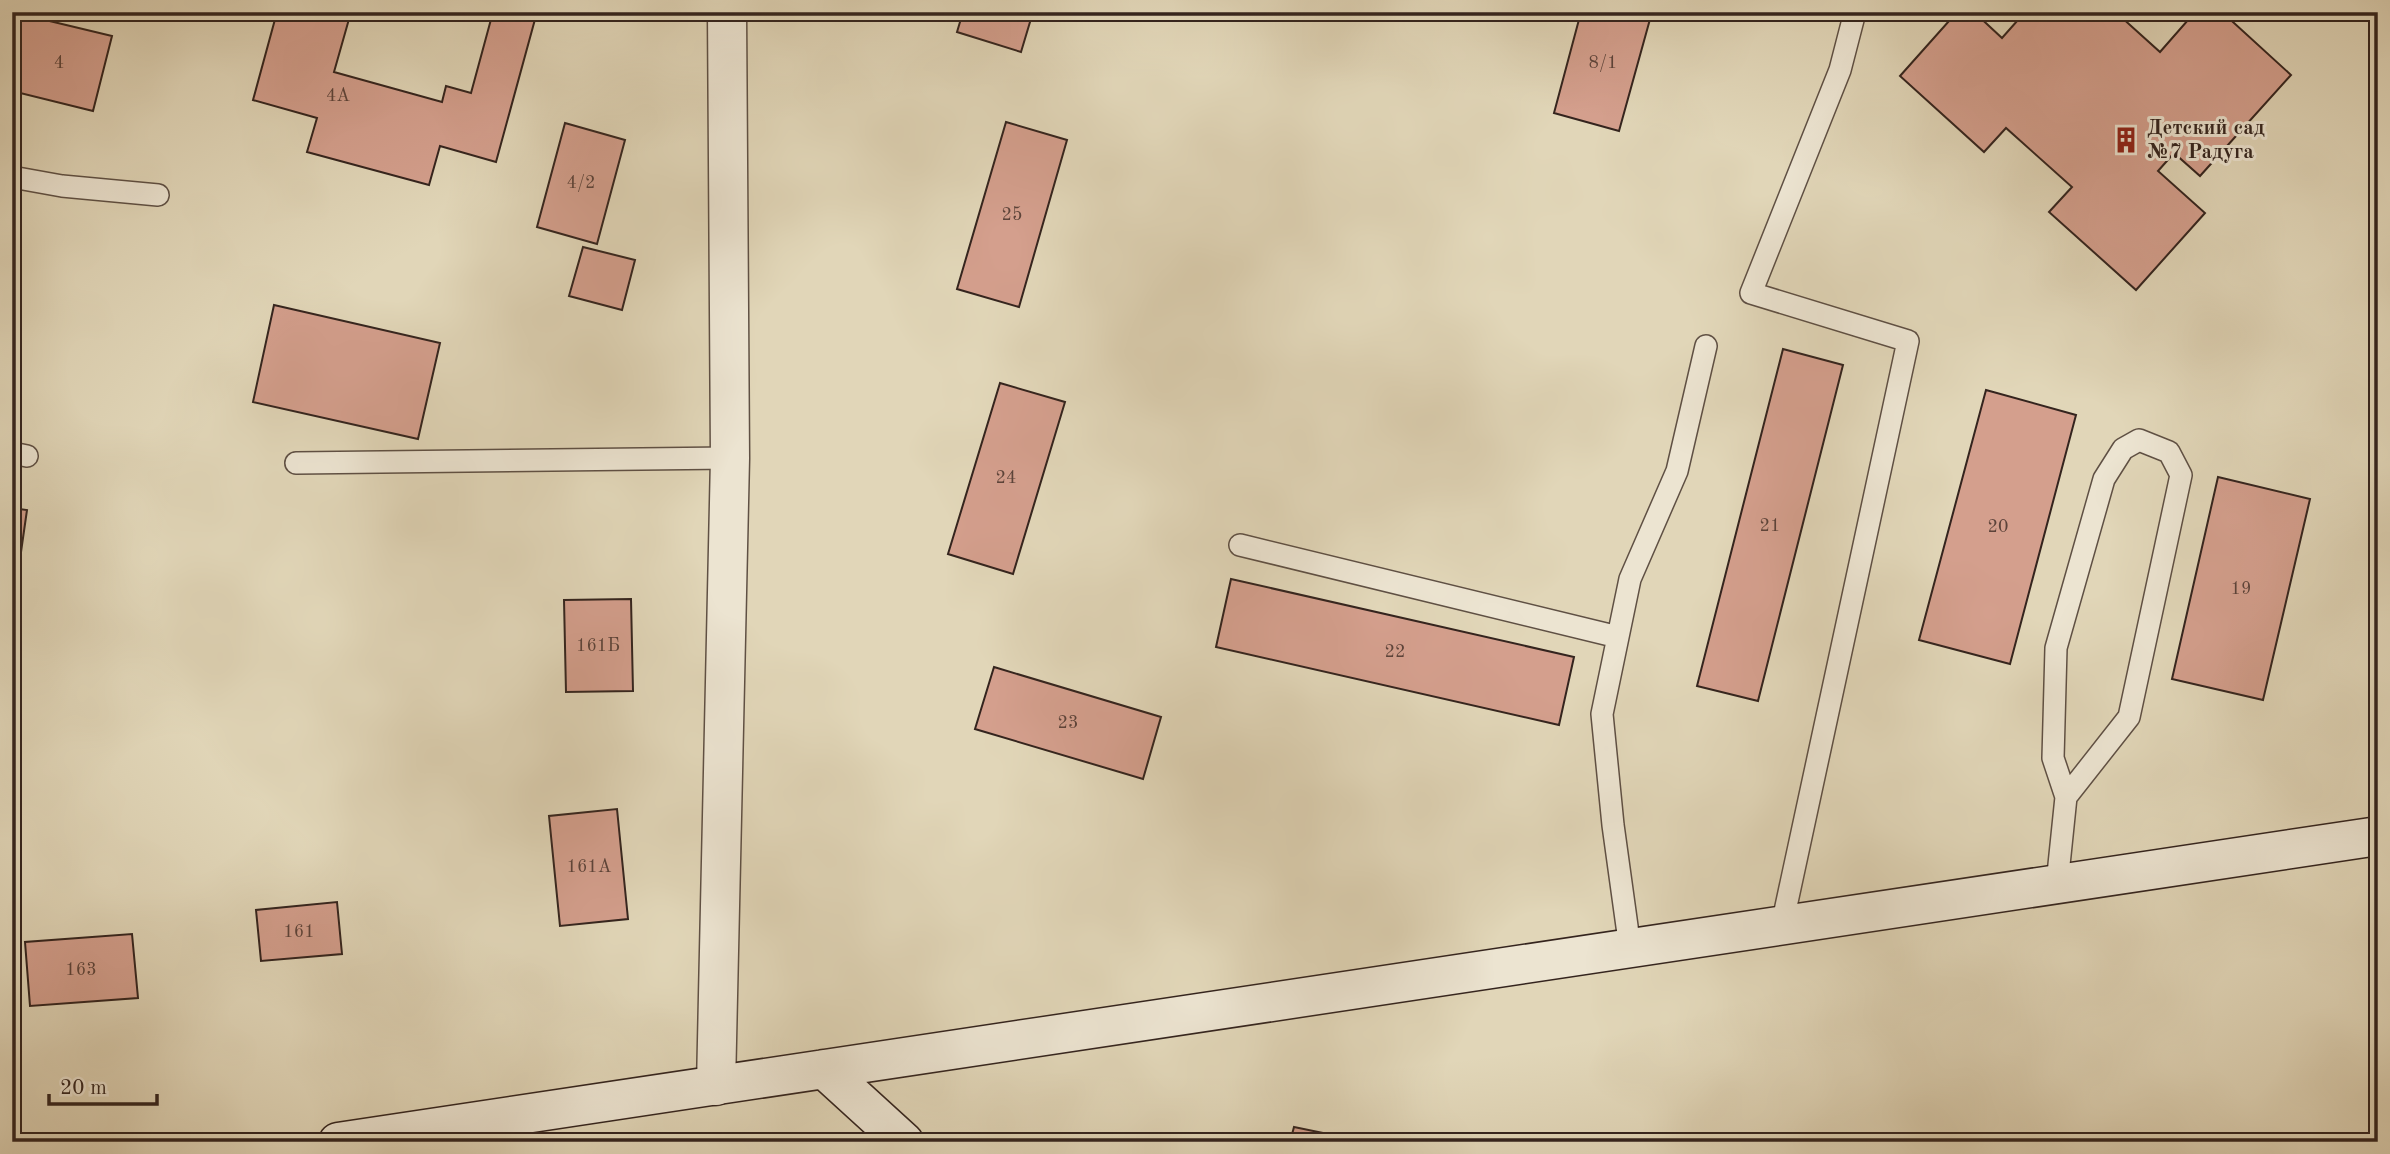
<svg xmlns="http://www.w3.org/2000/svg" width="2390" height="1154" font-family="'Old Standard TT',serif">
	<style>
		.building { fill: #d49f8d; stroke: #34241e; stroke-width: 2 }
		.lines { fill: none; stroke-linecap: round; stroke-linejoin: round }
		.lane-casing { stroke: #5f5044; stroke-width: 24 }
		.street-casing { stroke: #5f5044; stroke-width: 41 }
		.secondary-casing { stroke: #34241e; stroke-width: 41 }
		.lane { stroke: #ece4d1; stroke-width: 21 }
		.street { stroke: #ece4d1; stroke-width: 38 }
		.secondary { stroke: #ece4d1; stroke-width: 38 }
		.labels { text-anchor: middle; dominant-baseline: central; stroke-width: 6; stroke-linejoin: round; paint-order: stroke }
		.number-label { font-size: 18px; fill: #5c433a }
		.poi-label { font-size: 21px; font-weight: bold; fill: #34241e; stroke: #ece4d1; text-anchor: start }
	</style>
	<rect width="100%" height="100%" fill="#e1d6b8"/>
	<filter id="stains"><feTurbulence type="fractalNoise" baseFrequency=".00286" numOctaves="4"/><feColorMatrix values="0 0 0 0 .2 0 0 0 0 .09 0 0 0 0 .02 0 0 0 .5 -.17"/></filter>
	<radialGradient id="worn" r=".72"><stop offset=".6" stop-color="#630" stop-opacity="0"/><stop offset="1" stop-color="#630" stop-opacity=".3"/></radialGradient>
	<path class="building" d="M12 12 112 36 93 111 12 91Z
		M277 12H351L334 72 442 102 446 86 471 93 493 12H537L496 162 440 146 429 185 307 152 317 118 253 100Z
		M963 12H1033L1021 52 957 32Z
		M1581 12H1652L1619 131 1554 113Z
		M1957 12H1974L2002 38 2025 12H2124L2120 16 2160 52 2195 12H2222L2291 75 2200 176 2174 153 2158 171 2205 213 2136 290 2049 212 2072 187 2006 128 1984 152 1900 76Z
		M1006 122 1067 140 1019 307 957 289Z
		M565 123 625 140 597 244 537 227Z
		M583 247 635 260 622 310 569 296Z
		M274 305 440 343 418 439 253 402Z
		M1783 349 1843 365 1758 701 1697 686Z
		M1000 383 1065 402 1013 574 948 554Z
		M1986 390 2076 415 2010 664 1919 640Z
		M2218 477 2310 499 2263 700 2172 679Z
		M12 508 27 510 16 587 12 586Z
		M1231 579 1574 657 1559 725 1216 647Z
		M631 599 633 691 566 692 564 600Z
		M994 667 1161 717 1143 779 975 729Z
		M617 809 628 919 560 926 549 816Z
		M337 902 342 954 261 961 256 910Z
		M132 934 138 998 30 1006 25 942Z
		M1294 1127 1333 1135 1332 1142H1290Z"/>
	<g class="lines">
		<g class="lane-casing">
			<path id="lane" d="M12 177 62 186 158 195
				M12 453 27 456
				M296 463 730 458
				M1240 545 1618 637
				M2057 884 2066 797 2053 758 2056 648 2104 479 2123 449 2139 440 2169 452 2181 475 2129 717 2066 797
				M1782 925 1908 341 1751 293 1840 70 1855 12
				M1630 948 1613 825 1602 714 1630 579 1677 471 1706 346"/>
		</g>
		<g class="street-casing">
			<path id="street" d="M716 1086 730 458 727 12"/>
		</g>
		<g class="secondary-casing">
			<path id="secondary" d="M824 1069 904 1142
				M338 1142 2378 836"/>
		</g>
		<use href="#lane" class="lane"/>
		<use href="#street" class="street"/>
		<use href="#secondary" class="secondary"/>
	</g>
	<defs>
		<g id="building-bare" transform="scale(2.1)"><path d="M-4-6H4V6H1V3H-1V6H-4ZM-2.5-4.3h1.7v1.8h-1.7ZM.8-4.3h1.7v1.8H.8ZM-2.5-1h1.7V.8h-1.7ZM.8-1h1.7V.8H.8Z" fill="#8f2418" stroke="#ece4d1" stroke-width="2.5" paint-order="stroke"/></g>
	</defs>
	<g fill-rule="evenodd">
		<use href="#building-bare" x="2126" y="140"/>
	</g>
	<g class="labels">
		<g class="number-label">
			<text x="59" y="63">4</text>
			<text x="1603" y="63">8/1</text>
			<text x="338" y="96">4А</text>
			<text x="581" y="183">4/2</text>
			<text x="1012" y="215">25</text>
			<text x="1006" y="478">24</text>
			<text x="1770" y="526">21</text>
			<text x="1998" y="527">20</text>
			<text x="2241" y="589">19</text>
			<text x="598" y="646">161Б</text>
			<text x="1395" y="652">22</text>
			<text x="1068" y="723">23</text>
			<text x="589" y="867">161А</text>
			<text x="299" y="932">161</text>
			<text x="81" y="970">163</text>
		</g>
		<g class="poi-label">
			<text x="2147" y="128">Детский сад<tspan x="2147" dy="24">№7 Радуга</tspan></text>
		</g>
	</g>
	<rect width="2390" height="1154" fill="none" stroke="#e1d6b8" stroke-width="42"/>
	<rect x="14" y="14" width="2362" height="1126" fill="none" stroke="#34241e" stroke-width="3.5"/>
	<rect x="21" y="21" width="2348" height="1112" fill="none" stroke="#34241e" stroke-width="2"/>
	<path d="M49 1094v10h108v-10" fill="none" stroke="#34241e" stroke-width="3.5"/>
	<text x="60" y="1094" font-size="21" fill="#34241e" stroke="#ece4d1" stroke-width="5" paint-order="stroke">20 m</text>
	<rect width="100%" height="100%" filter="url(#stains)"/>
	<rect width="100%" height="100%" fill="url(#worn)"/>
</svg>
